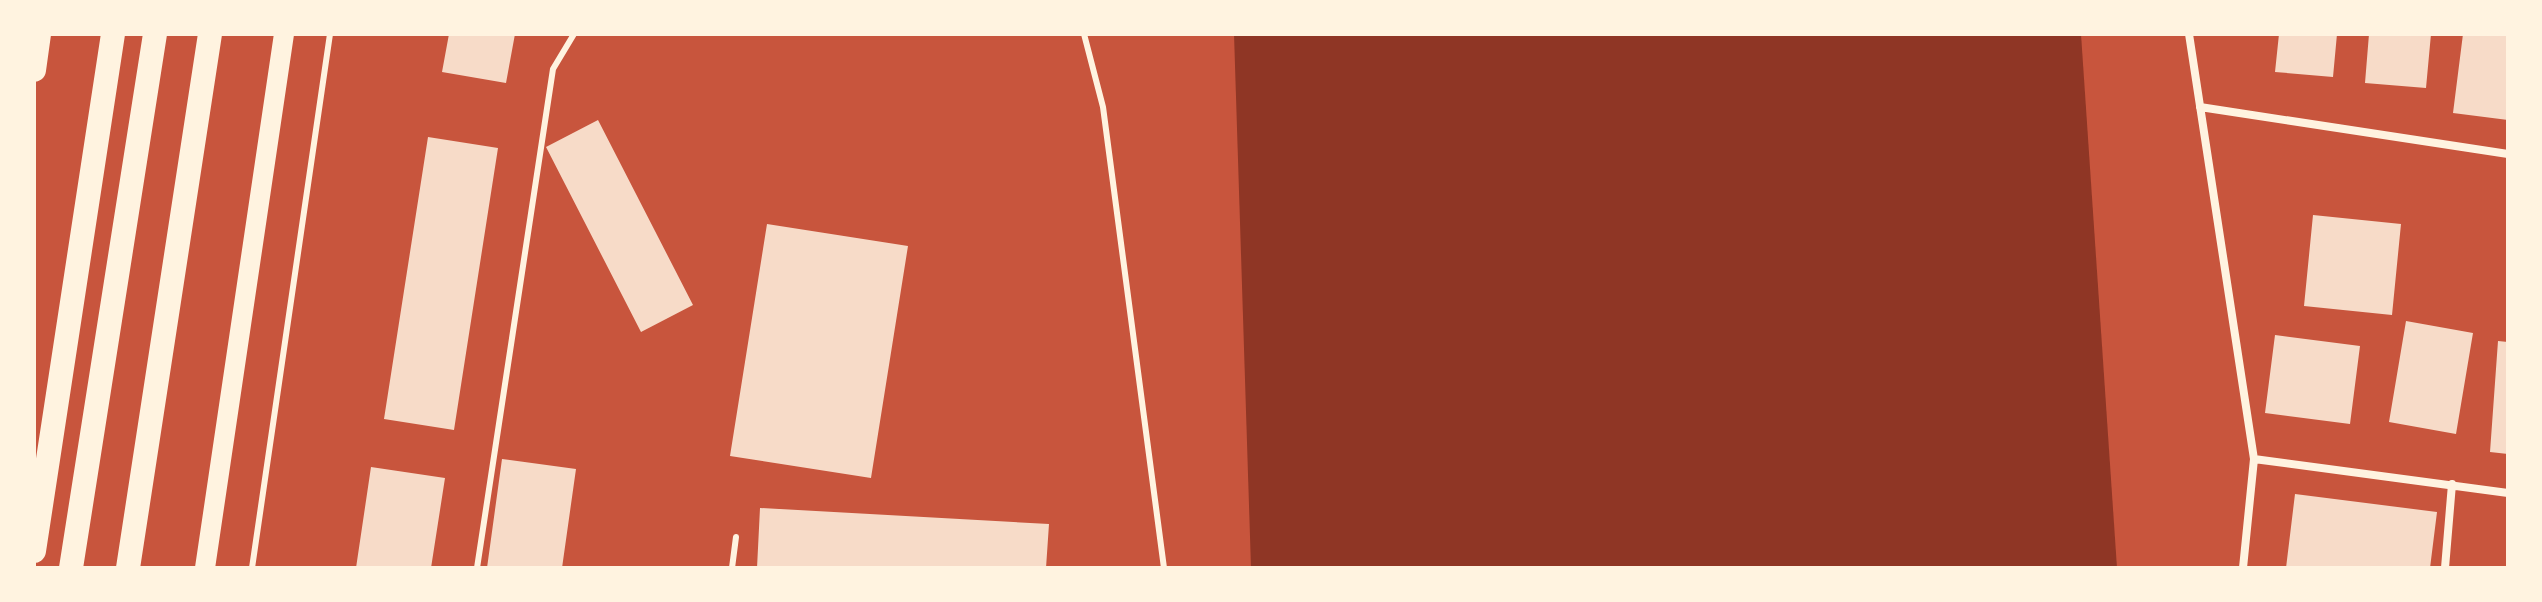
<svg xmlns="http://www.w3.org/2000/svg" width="2542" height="602" font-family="'Asap Condensed',sans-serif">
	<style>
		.water { fill: #8f3625 }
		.building { fill: #f7dbc8 }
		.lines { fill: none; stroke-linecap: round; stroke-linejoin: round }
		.service { stroke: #fff3e0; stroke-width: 6 }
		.minor { stroke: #fff3e0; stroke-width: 8 }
		.primary { stroke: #fff3e0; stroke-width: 20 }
		.motorway { stroke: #fff3e0; stroke-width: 24 }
	</style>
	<rect width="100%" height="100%" fill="#c8553d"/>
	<path class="water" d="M1234 34H2081L2117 568H1251Z"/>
	<path class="building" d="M449 34H515L506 83 442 72Z
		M2279 34H2337L2333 77 2275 72Z
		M2369 34H2431L2426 88 2365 83Z
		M2463 34H2508V120L2453 113Z
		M598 120 693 305 641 332 546 147Z
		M428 137 498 148 454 430 384 419Z
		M2313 215 2401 224 2392 315 2304 306Z
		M767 224 908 246 871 478 730 456Z
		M2406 321 2473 333 2456 434 2389 422Z
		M2275 335 2360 346 2350 424 2265 413Z
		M2498 341 2508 342V454L2490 452Z
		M502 459 576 469 562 568H487Z
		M371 467 445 478 431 568H356Z
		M2295 494 2437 512 2430 568H2286Z
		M760 508 1049 524 1046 568H757Z"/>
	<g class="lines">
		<path class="service" d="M1084 34 1103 107 1164 568
			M252 568 330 34
			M477 568 553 69 574 34
			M732 568 736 537"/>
		<path class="minor" d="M2189 34 2254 459 2243 568
			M2200 107 2508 154
			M2254 459 2508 493
			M2445 568 2452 484"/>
		<path class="primary" d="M205 568 284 34"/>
		<path class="motorway" d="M34 70 39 34
			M34 551 113 34
			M71 568 155 34
			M128 568 210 34"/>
	</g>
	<rect width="2542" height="602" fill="none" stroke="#fff3e0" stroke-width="72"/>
</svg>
